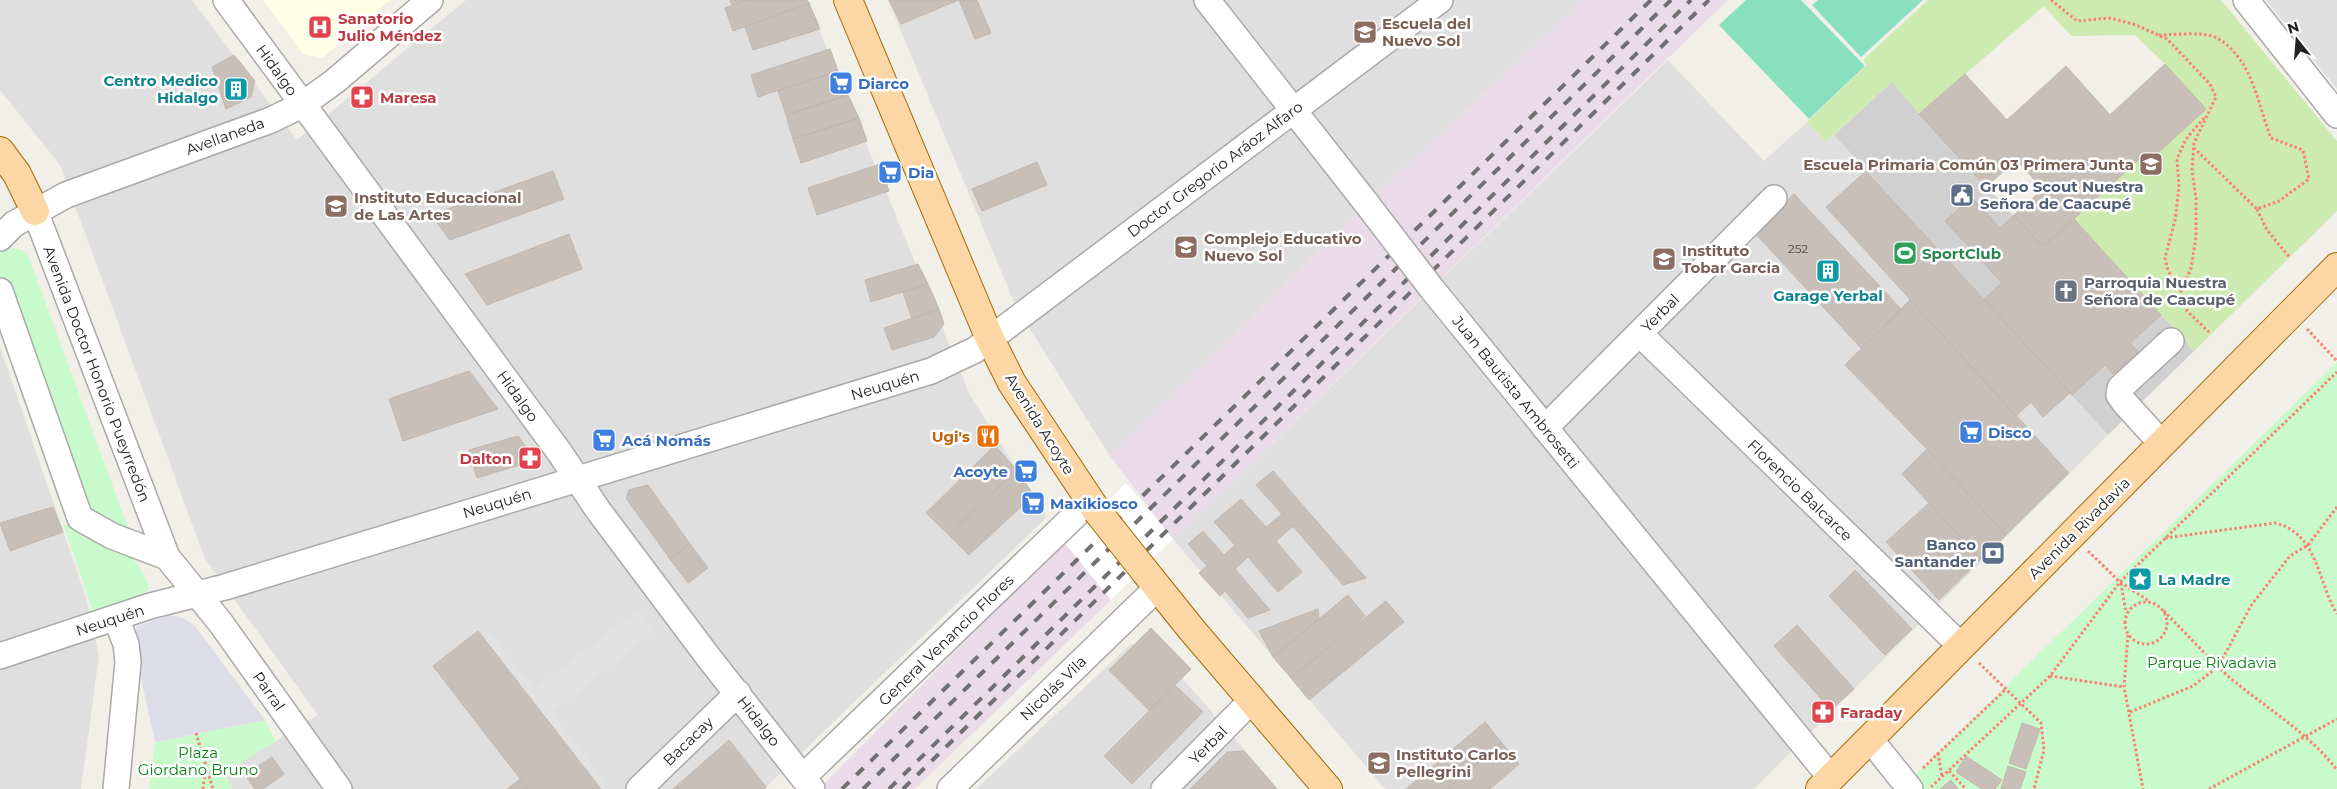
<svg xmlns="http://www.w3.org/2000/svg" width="2337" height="789" font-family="Montserrat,sans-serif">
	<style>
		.residential { fill: #e0dfdf }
		.industrial { fill: #ebdbe8 }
		.education { fill: #ffffe5 }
		.religious { fill: #d0d0d0 }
		.grass { fill: #cdebb0 }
		.park { fill: #c8facc }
		.pitch { fill: #88e0be }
		.parking { fill: #e2e2e2 }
		.plaza { fill: #dddde8 }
		.pier { fill: #fff }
		.building { fill: #c7bfb8; stroke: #c4b6ab }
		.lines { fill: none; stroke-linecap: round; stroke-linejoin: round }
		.minor-casing { stroke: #a9a9a9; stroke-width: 28 }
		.major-casing { stroke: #a06b00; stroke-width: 30 }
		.path { stroke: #fa8072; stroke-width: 3; stroke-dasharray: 2.5 2.5; stroke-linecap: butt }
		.minor { stroke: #fff; stroke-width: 25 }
		.major { stroke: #fcd6a4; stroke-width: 28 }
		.rail { stroke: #707070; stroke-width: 4; stroke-dasharray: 10 10; stroke-linecap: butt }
		.minor-bridge-casing { stroke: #a9a9a9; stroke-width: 28; stroke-linecap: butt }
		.major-bridge-casing { stroke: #a06b00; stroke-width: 30; stroke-linecap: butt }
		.minor-bridge { stroke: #fff; stroke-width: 25 }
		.major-bridge { stroke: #fcd6a4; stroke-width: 28 }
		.labels { text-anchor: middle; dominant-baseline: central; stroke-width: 5; stroke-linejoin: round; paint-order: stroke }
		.number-label { font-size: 12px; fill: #4b4948 }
		.health-label { font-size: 15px; font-weight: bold; fill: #be3a42; stroke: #fff; text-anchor: start }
		.education-label { font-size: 15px; font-weight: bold; fill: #785e54; stroke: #fff; text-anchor: start }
		.street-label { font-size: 15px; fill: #222; stroke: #fff }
		.culture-label { font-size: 15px; font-weight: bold; fill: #0d838f; stroke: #fff; text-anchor: end }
		.shop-label { font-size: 15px; font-weight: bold; fill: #366cbe; stroke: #fff; text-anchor: start }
		.service-label { font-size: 15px; font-weight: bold; fill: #4e5e75; stroke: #fff; text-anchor: start }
		.leisure-label { font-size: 15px; font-weight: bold; fill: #27864d; stroke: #fff; text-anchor: start }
		.worship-label { font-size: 15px; font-weight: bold; fill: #5b616d; stroke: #fff; text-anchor: start }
		.food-label { font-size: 15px; font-weight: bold; fill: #c56008; stroke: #fff; text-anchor: end }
		.park-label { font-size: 15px; fill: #0c8416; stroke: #fff }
	</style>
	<rect width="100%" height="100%" fill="#f2efe9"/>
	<path class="residential" d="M0 0H192L297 140 466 0H807L970 395 1047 517 764 789H232L224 773 318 715 205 559 60 165 0 90Z
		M888 0H1584L1367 204 1110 456 1016 307Z
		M2266 0H2337V89Z
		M1668 60 1764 161 1807 122 1826 142 1834 135 2108 435 1754 789H1385L1173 539Z
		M0 347 86 597 99 656 81 789H0Z
		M1146 636 1278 789H976L1130 645 1137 644Z"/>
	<path class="industrial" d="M1584 0H1728L1173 539 1110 456 1367 204Z
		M1064 542 1111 600 915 789H819Z"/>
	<path class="education" d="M263 0H390L322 58 303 54Z"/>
	<path class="religious" d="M1892 82 2042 247 2074 219 2194 351 2108 435 1834 135Z"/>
	<path class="grass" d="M1928 0H2221L2337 141V211L2194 351 2074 219 2144 155 2149 160 2165 64 2135 35 2071 36 2044 6 1919 114 1892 82 1826 142 1807 122 1867 65 1863 60Z"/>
	<path class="park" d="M14 248 22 250 28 255 132 538 87 509 0 276V255L4 251Z
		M2337 362V789H1910L1906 784Z
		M63 524C99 539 137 546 149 587L145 593 93 611Z
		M265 720 276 741 224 773 232 789H149L155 742Z"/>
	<path class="pitch" d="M1746 0H1801L1865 66 1809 119 1719 25Z
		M1818 0H1923L1861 57 1812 5Z"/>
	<path class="parking" d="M638 610 655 630 552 713 607 784 603 789H536L441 668 488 631 535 689Z"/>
	<path class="plaza" d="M170 615 183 618 195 626 265 720 155 742 132 637 138 626Z"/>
	<path class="pier" d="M1126 483 1173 539 1111 600 1064 542Z"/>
	<path class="building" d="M730 0H747L732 5Z
		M747 0H807L809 3 733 31 725 8Z
		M889 0H977L991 33 975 39 959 0 901 24Z
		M809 3 820 29 753 50 745 27Z
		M830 49 838 71 758 97 751 75Z
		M234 55 255 81 251 97 226 109 212 67Z
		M2165 64 2206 109 2149 161 2144 155 2043 247 2014 215 2043 189 2016 160 1986 187 1919 114 1965 74 2007 120 2066 66 2110 115Z
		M838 71 848 95 786 115 778 91Z
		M848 95 859 118 793 139 786 115Z
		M859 118 867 141 801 163 793 139Z
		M1037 162 1047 185 982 211 972 189Z
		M880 164 889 191 817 215 808 188Z
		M553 171 564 199 450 240 431 215Z
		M1866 171 2070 393 2043 417 2031 402 2016 416 1826 207Z
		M1794 194 1902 310 1861 348 1754 232Z
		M1972 197 2000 228 2014 215 2043 247 2074 219 2161 315 2130 343 2138 352 2113 374 2105 365 2072 395 1984 299 2002 283 1945 221Z
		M569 234 582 269 487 305 465 274Z
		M918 264 928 284 871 302 865 280Z
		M928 284 939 309 912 319 903 292Z
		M1910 300 2069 473 2006 535 1927 449 1845 365Z
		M939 309 944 324 934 337 892 350 884 328Z
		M469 371 498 409 403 441 389 399Z
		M518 436 536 460 477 478 469 450Z
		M995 445 1016 470 949 535 926 513Z
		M1927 449 2006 535 1981 559 1902 474Z
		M1016 470 1034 495 969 555 949 535Z
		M1273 471 1366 578 1343 585 1293 526 1276 541 1302 572 1278 592 1248 557 1235 569 1270 610 1248 618 1225 591 1220 596 1199 573 1207 566 1188 544 1203 531 1224 555 1235 545 1214 522 1241 499 1266 527 1282 514 1256 485Z
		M648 485 690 544 670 559 626 498 629 490Z
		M1929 503 1981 559 1939 600 1886 542Z
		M53 507 63 532 10 551 0 523Z
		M690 544 708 568 688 583 670 559Z
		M1855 570 1912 629 1885 655 1829 596Z
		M1348 595 1365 616 1291 678 1273 657Z
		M1386 601 1404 622 1309 700 1291 678Z
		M1318 609 1319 619 1273 657 1259 631Z
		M1797 625 1854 689 1831 710 1774 646Z
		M1151 628 1191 669 1149 710 1109 670Z
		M478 631 601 789H528L433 666Z
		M1175 685 1203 712 1132 784 1104 756Z
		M1485 722 1502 743 1447 789H1406Z
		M2022 723 2040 729 2026 769 2009 763Z
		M729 740 766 787 764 789H673Z
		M1502 743 1519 764 1490 789H1447Z
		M1244 751 1277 789H1190L1227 752Z
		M1966 756 2002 780 1995 789H1982L1956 772Z
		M272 757 284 774 263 789H255L245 775Z
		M2008 766 2026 772 2020 789H2001Z
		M520 779 528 789H507Z
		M1951 780 1958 789H1940Z"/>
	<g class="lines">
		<g class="minor-casing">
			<path id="minor" d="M226 0 560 453 598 510 709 658 812 789
				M1207 0 1367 204
				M2246 0 2337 115
				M35 211 167 557 220 622 339 789
				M0 238 14 224 66 195 271 120 302 105 335 81 430 0
				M1432 289 1831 778
				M0 291 80 518 112 536 167 557
				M1640 334 1961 646
				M1545 428 1774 198
				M2162 444 2124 402 2119 395 2120 388 2171 341
				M0 656 150 606 225 587 931 371 975 350 1006 327 1440 0
				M1870 739 1910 789
				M803 777 1089 502
				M116 789 128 662 126 644 116 618
				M639 789 738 693
				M950 789 1157 588
				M1164 789 1252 700"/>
		</g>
		<g class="major-casing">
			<path id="major" d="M848 0 990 339 1012 383 1097 511
				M0 151 17 174 35 211
				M1143 569 1192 630 1328 789
				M1820 789 2337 267"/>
		</g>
		<path class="path" d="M2051 0 2077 21 2110 18 2136 25 2167 39 2210 84 2216 97 2194 143 2192 171 2196 198V237L2191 268 2181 291 2187 311 2211 334
			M2159 35C2173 35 2205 31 2217 38 2253 59 2257 103 2271 138L2303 150 2309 179 2279 201 2257 209 2194 148
			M2257 209 2267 230 2290 258
			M2181 291 2168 271 2165 258 2175 220 2179 187 2177 159 2186 139 2204 118
			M2307 329 2337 361
			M2337 507 2308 545 2290 556 2252 604 2218 667C2256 703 2305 728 2337 770
			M2165 538 2275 523C2318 533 2318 583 2337 614
			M2088 551 2120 582 2149 601
			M2121 583 2126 613
			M2125 623a21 21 0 1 1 42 0a21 21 0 1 1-42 0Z
			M2128 635 2124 687 2143 789
			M1979 663 2041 723 2044 750 2034 789
			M2050 676 2124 687
			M2130 712 2193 686 2218 667 2163 610
			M196 733 213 789
			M1938 753 1942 776
			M1923 768 2006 689
			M1949 771 1966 789
			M1931 787 2050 676 2120 582 2337 372
			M203 789 205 772
			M2209 789 2337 719"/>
		<use href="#minor" class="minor"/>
		<use href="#major" class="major"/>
		<path class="rail" d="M842 789 1651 0
			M863 789 1671 0
			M889 789 1691 0
			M903 789 1709 0"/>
		<g class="minor-bridge-casing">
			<path id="minor-bridge" d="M1367 204 1432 289"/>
		</g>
		<g class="major-bridge-casing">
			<path id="major-bridge" d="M1097 511 1143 569"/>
		</g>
		<use href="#minor-bridge" class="minor-bridge"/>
		<use href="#major-bridge" class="major-bridge"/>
	</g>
	<defs>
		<g id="hospital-square" transform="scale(1.25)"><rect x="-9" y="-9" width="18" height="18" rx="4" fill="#e0444e" stroke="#fff"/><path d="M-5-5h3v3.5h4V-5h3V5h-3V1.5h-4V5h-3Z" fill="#fff"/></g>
		<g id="school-square" transform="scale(1.25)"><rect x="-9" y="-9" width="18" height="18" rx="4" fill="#8d6e63" stroke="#fff"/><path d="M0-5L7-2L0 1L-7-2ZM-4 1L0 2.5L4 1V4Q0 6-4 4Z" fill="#fff"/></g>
		<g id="supermarket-square" transform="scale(1.25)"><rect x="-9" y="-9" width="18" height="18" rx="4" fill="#3f7fe0" stroke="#fff"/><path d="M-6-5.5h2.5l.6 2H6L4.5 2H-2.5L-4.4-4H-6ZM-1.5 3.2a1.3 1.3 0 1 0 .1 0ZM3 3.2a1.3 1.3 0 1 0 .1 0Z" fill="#fff"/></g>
		<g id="building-square" transform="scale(1.25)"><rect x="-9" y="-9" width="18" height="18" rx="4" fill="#0f9aa8" stroke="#fff"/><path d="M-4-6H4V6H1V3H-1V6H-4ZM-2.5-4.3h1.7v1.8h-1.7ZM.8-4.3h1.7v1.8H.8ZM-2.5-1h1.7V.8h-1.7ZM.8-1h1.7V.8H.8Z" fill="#fff"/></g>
		<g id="pharmacy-square" transform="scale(1.25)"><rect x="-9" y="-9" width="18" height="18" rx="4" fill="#e0444e" stroke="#fff"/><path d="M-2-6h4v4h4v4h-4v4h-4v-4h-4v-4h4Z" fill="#fff"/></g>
		<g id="civic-square" transform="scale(1.25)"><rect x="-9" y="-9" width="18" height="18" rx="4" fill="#5c6f8a" stroke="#fff"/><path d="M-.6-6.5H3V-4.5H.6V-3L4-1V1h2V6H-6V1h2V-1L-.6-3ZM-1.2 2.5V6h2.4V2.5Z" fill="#fff"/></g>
		<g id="stadium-square" transform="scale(1.25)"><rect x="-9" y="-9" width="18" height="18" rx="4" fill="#2e9e5b" stroke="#fff"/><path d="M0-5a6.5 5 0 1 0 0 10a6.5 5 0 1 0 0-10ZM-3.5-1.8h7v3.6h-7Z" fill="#fff"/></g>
		<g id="church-square" transform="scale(1.25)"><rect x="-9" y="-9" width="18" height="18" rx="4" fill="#6b7280" stroke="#fff"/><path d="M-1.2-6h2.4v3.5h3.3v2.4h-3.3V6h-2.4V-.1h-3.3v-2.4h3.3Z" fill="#fff"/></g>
		<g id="restaurant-square" transform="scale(1.25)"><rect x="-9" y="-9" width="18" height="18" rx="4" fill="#e8710a" stroke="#fff"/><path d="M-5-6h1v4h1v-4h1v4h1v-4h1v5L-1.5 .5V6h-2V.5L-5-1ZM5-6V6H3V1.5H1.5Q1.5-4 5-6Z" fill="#fff"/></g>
		<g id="bank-square" transform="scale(1.25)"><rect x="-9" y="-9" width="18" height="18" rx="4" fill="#5c6f8a" stroke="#fff"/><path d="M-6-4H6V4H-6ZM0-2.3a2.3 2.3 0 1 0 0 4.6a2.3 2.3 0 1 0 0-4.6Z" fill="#fff"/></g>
		<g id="sight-square" transform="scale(1.25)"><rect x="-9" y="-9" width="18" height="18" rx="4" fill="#0f9aa8" stroke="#fff"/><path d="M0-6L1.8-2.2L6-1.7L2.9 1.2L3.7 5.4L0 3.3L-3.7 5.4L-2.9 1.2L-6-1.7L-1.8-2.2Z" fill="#fff"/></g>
	</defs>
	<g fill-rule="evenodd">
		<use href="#hospital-square" x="320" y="27"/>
		<use href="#school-square" x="1365" y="32"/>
		<use href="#supermarket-square" x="841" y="83"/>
		<use href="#building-square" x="236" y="89"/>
		<use href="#pharmacy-square" x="362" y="97"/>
		<use href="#school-square" x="2151" y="164"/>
		<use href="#supermarket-square" x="890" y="172"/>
		<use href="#civic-square" x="1962" y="195"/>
		<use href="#school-square" x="336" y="206"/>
		<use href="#school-square" x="1186" y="247"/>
		<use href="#stadium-square" x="1905" y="253"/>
		<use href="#school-square" x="1664" y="259"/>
		<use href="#building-square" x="1828" y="271"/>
		<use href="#church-square" x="2066" y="291"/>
		<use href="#supermarket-square" x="1971" y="432"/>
		<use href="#restaurant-square" x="988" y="436"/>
		<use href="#supermarket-square" x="604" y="440"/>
		<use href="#pharmacy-square" x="530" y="458"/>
		<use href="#supermarket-square" x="1026" y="471"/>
		<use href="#supermarket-square" x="1033" y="503"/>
		<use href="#bank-square" x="1993" y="553"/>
		<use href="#sight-square" x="2140" y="579"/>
		<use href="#pharmacy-square" x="1823" y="712"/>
		<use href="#school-square" x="1379" y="763"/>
	</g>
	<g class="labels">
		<g class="number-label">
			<text x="1798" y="248">252</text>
		</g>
		<g class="health-label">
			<text x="338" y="18">Sanatorio<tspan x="338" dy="17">Julio Méndez</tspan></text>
			<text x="380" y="97">Maresa</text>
			<text x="512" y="458" text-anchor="end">Dalton</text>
			<text x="1840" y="712">Faraday</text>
		</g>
		<g class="education-label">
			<text x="1382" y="23">Escuela del<tspan x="1382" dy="17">Nuevo Sol</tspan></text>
			<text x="2134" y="164" text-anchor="end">Escuela Primaria Común 03 Primera Junta</text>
			<text x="354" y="197">Instituto Educacional<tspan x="354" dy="17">de Las Artes</tspan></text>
			<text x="1204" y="238">Complejo Educativo<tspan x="1204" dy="17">Nuevo Sol</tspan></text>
			<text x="1682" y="250">Instituto<tspan x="1682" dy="17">Tobar Garcia</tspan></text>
			<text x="1396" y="754">Instituto Carlos<tspan x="1396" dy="17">Pellegrini</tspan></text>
		</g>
		<g class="street-label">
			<text transform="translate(277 70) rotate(54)">Hidalgo</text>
			<text transform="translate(225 136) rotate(-20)">Avellaneda</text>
			<text transform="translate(1215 169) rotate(-37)">Doctor Gregorio Aráoz Alfaro</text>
			<text transform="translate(1660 313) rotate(-45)">Yerbal</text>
			<text transform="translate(97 374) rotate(69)">Avenida Doctor Honorio Pueyrredón</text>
			<text transform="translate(885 385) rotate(-17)">Neuquén</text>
			<text transform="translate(1516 392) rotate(51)">Juan Bautista Ambrosetti</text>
			<text transform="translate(518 396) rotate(54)">Hidalgo</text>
			<text transform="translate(1040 424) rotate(58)">Avenida Acoyte</text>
			<text transform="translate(1800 490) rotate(44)">Florencio Balcarce</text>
			<text transform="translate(497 503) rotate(-17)">Neuquén</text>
			<text transform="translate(2079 528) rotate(-45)">Avenida Rivadavia</text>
			<text transform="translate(110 620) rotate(-18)">Neuquén</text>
			<text transform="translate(946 640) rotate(-44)">General Venancio Flores</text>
			<text transform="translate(1053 688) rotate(-44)">Nicolás Vila</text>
			<text transform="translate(269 691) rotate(55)">Parral</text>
			<text transform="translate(759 721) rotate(52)">Hidalgo</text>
			<text transform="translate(688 741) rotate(-44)">Bacacay</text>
			<text transform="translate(1208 745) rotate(-45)">Yerbal</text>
		</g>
		<g class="culture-label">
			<text x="218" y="80">Centro Medico<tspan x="218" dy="17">Hidalgo</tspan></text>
			<text x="1828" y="295" text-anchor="middle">Garage Yerbal</text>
			<text x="2158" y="579" text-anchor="start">La Madre</text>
		</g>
		<g class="shop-label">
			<text x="858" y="83">Diarco</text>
			<text x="908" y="172">Dia</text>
			<text x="1988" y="432">Disco</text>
			<text x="622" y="440">Acá Nomás</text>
			<text x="1008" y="471" text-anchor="end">Acoyte</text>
			<text x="1050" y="503">Maxikiosco</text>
		</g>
		<g class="service-label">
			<text x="1980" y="186">Grupo Scout Nuestra<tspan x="1980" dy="17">Señora de Caacupé</tspan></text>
			<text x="1976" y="544" text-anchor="end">Banco<tspan x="1976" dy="17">Santander</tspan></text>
		</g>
		<g class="leisure-label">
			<text x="1922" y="253">SportClub</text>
		</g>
		<g class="worship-label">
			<text x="2084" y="282">Parroquia Nuestra<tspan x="2084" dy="17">Señora de Caacupé</tspan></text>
		</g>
		<g class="food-label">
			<text x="970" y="436">Ugi's</text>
		</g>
		<g class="park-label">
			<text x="2212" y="662">Parque Rivadavia</text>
			<text x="198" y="752">Plaza<tspan x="198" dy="17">Giordano Bruno</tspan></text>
		</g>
	</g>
	<g transform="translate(2297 40) rotate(343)" stroke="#ffffff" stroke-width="4" paint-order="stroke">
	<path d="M0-4L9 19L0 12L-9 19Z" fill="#222222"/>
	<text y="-8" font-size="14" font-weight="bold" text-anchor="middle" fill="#222222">N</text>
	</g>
</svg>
